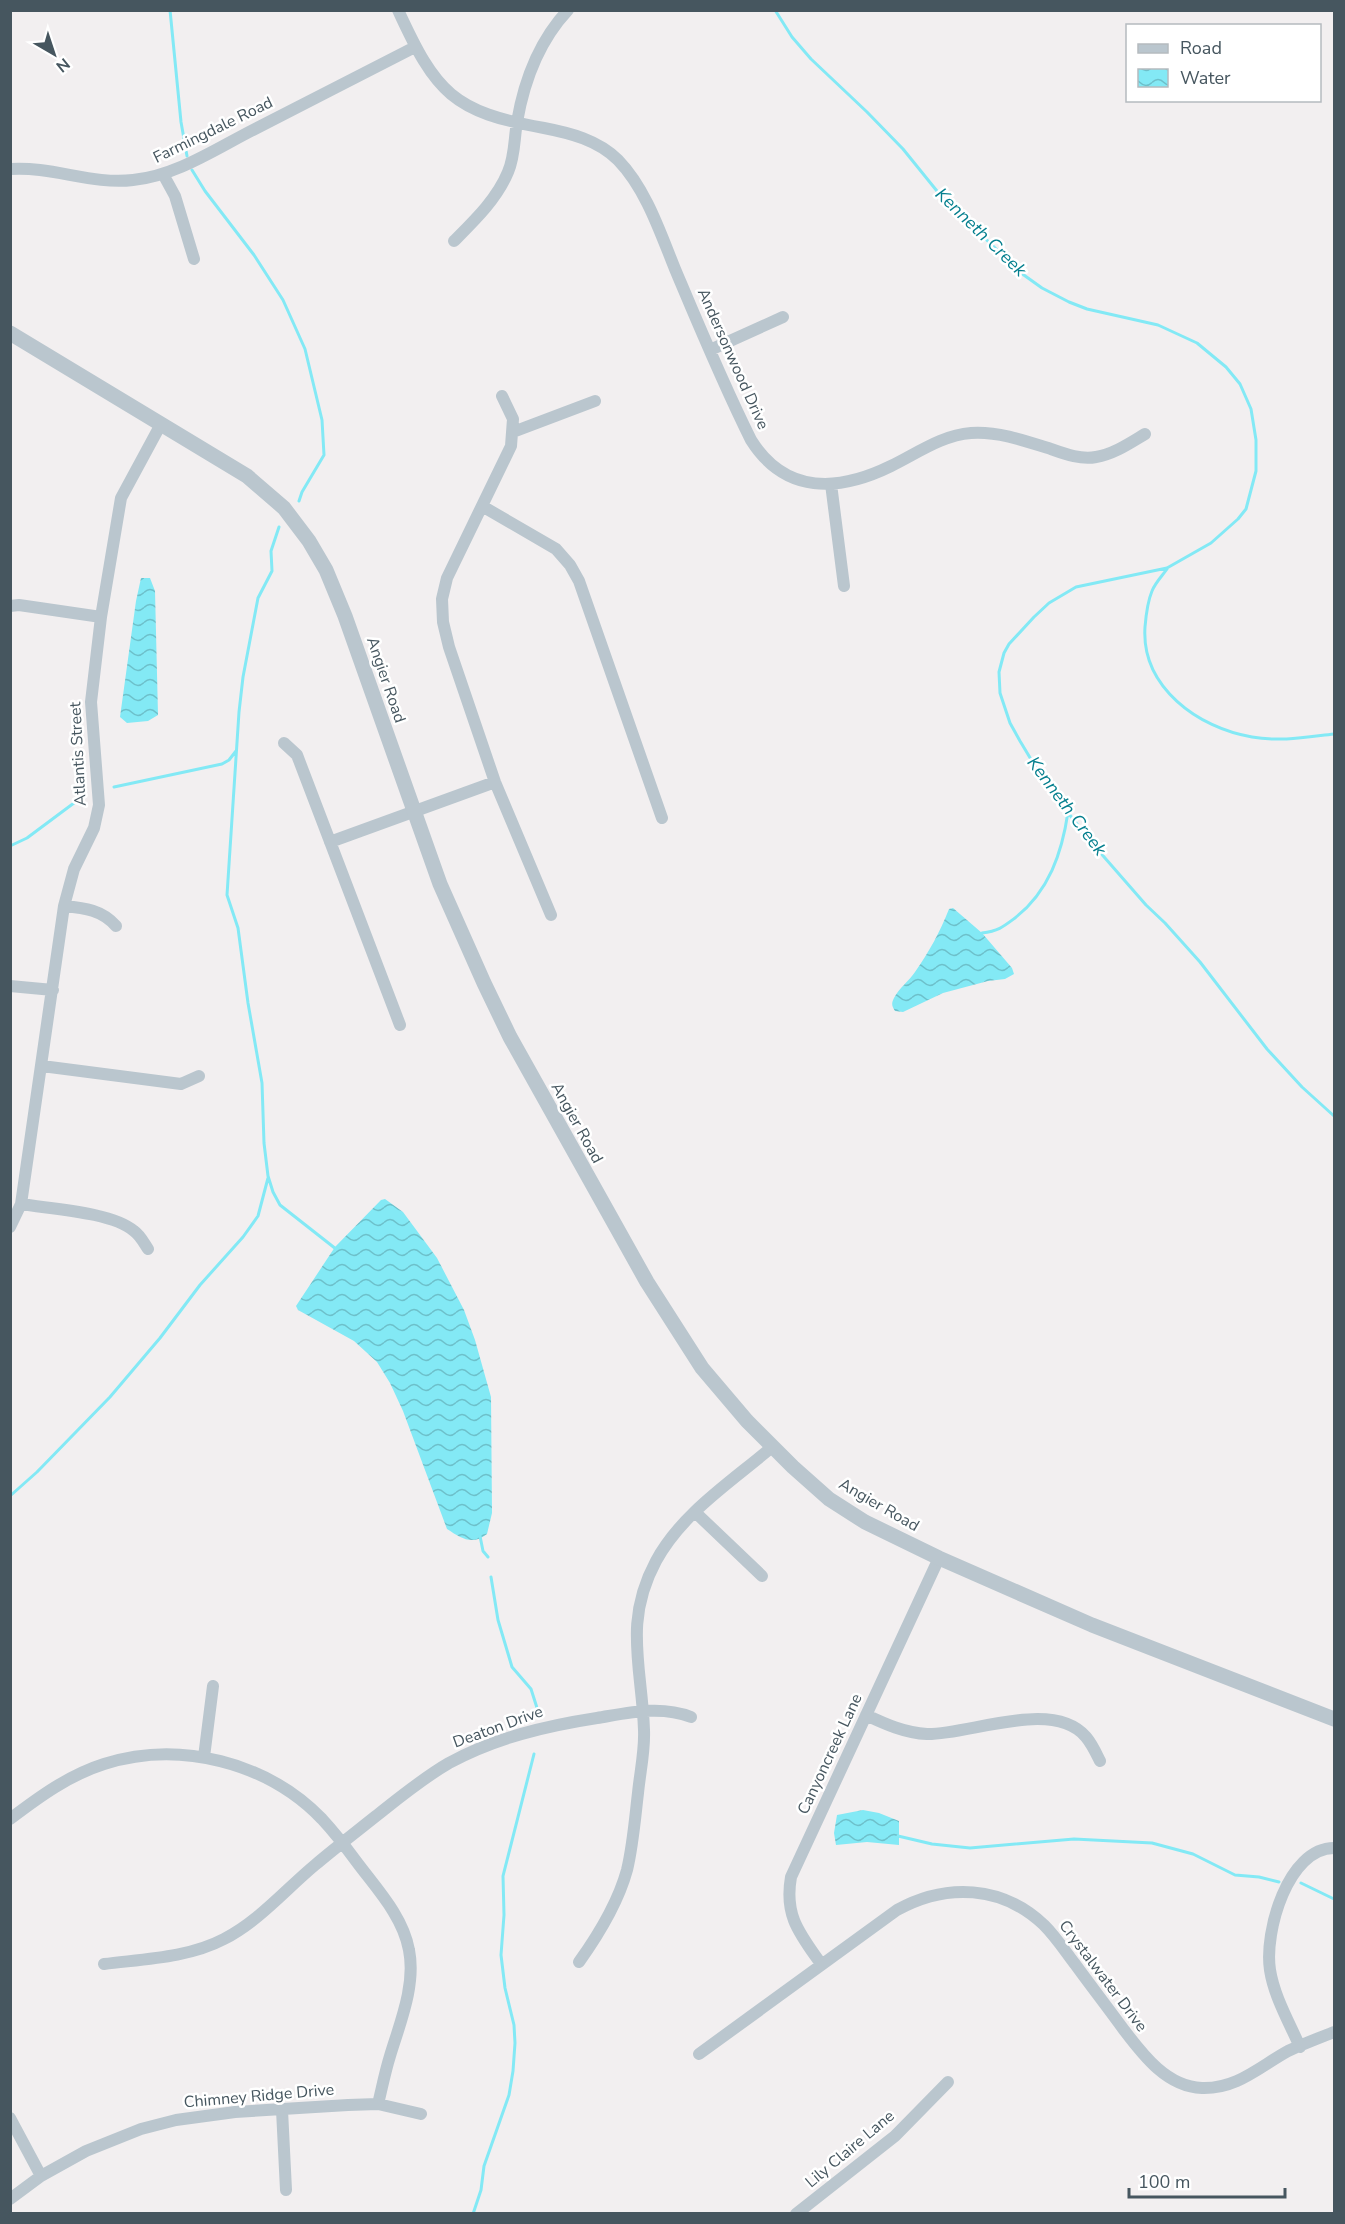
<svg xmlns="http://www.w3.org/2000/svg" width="1345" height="2224" font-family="'Nunito Sans',sans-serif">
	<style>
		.water { fill: url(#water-waves) }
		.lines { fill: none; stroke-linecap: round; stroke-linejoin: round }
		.stream { stroke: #83e9f5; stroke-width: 3 }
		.minor { stroke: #bac6ce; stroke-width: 12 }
		.tertiary { stroke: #bac6ce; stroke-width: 15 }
		.labels { text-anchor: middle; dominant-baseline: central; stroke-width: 5; stroke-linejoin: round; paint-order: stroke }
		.street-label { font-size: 16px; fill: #46565f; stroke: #fff }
		.water-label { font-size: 18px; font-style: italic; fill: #047f8e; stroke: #fff }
	</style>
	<defs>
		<pattern id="water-waves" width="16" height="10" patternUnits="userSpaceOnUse" patternTransform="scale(1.5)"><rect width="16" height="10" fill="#83e9f5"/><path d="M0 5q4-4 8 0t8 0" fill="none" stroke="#6dc0ca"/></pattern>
	</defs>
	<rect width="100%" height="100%" fill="#f2eff0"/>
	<path class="water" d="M141 578H150L155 591 158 715 148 721 127 723 120 717 136 601Z
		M953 908 982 933 1012 968 1014 974 1005 979 988 981 943 993 903 1012 895 1011C892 1006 891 1004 894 998 899 988 909 981 915 972 929 952 940 932 949 909Z
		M385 1199 403 1212 437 1258 464 1310 475 1340 491 1397 492 1513 487 1534C472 1546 461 1538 447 1529L403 1411 390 1383 377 1362 354 1341 298 1310 296 1306 335 1247 381 1200Z
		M863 1810 879 1813 899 1821V1845L867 1842 836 1845 834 1833 837 1815Z"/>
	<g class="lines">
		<path class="stream" d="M170 10 181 122 187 156
			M775 10 792 37 811 59 867 112 903 149 941 196 1021 273 1042 288 1069 302 1087 309 1158 325 1197 343 1226 367 1240 384 1251 409 1256 440V471L1246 509 1238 519 1211 543 1167 568 1076 587 1049 603 1034 617 1009 644 1004 653 999 672 1000 693 1010 723 1020 741 1047 786 1091 842 1146 905 1165 923 1200 962 1267 1049 1302 1087 1334 1116
			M192 170 205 191 254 255 283 300 305 349 322 420 324 455 302 492 299 501
			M279 527 271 551 272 571 258 598 243 677 239 712 227 895 238 928 248 1003 262 1083 264 1143 268 1176 273 1192 280 1205 336 1249
			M1167 569C1162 576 1155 583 1152 591 1147 603 1146 615 1145 627 1141 687 1198 728 1252 737 1280 742 1307 737 1334 734
			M114 787 222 764 229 760 236 751
			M10 846 27 838 82 797
			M982 933C998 931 1003 927 1015 918 1049 891 1062 853 1068 812
			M10 1496 37 1472 110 1397 160 1338 200 1285 243 1237 258 1216 268 1178
			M480 1536 483 1551 488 1557
			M491 1577 498 1620 512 1667 531 1689 538 1711
			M898 1836 932 1844 970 1848 1074 1839 1152 1843 1193 1854 1235 1875 1259 1877 1279 1882
			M1301 1883 1334 1899
			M473 2214 481 2190 484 2166 509 2095 513 2071 515 2043 514 2025 505 1988 501 1955 504 1915 503 1876 534 1754"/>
		<path class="minor" d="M398 10C436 93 453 112 544 128 570 133 598 140 618 160 646 189 660 232 675 269 699 326 723 384 751 440 785 494 838 492 891 466 916 454 942 435 971 433 997 431 1026 441 1051 449 1065 454 1081 460 1096 457 1114 454 1130 443 1145 434
			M10 169C52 166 92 185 133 180 175 176 214 150 251 131 306 103 360 75 415 47
			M163 174 175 196 194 259
			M454 241C474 221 497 199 508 172 515 156 514 139 517 122 524 81 539 41 568 10
			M710 350 783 317
			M502 396 513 419 511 446 447 578 442 599 443 622 449 647 495 782 551 915
			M513 432 595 401
			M831 484 844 586
			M482 506 556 549 570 565 579 581 662 818
			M10 606 19 605 101 617
			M284 743 297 755 400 1025
			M330 842 495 782
			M64 906C85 908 102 910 116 926
			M10 986 53 990
			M42 1066 181 1084 199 1076
			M21 1204C51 1209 112 1212 134 1231 140 1235 144 1243 148 1249
			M10 1227 21 1204 64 906 74 869 94 828 99 805 91 702 101 617 121 498 161 424
			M695 1512 762 1576
			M866 1715C885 1724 905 1733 927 1734 969 1735 1053 1698 1086 1737 1092 1744 1096 1753 1100 1761
			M204 1757 213 1686
			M10 1819C39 1797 69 1775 104 1764 179 1740 267 1762 322 1819 334 1832 345 1846 356 1861 376 1888 403 1916 409 1950 416 1985 400 2023 390 2056 385 2072 382 2088 378 2104
			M579 1962C599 1934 618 1903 627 1870 633 1845 635 1818 638 1793 640 1772 645 1751 644 1730 642 1667 623 1622 656 1561 682 1513 731 1482 772 1447
			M104 1964C143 1959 188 1958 224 1939 259 1921 285 1890 315 1865 335 1848 356 1832 376 1816 400 1797 423 1778 449 1763 495 1738 545 1726 597 1718 628 1713 660 1705 691 1717
			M821 1964C800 1934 784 1916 791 1877L939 1558
			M1300 2047C1289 2022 1274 1996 1270 1970 1264 1932 1288 1848 1334 1848
			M699 2054 897 1910C946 1883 1002 1885 1044 1925 1056 1937 1065 1951 1075 1964 1091 1986 1108 2008 1124 2030 1143 2055 1167 2087 1202 2088 1237 2089 1259 2067 1288 2051 1303 2044 1319 2038 1334 2032
			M282 2110 286 2190
			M10 2118 41 2176
			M10 2199 41 2176 86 2151 141 2129 176 2120 235 2112 348 2105 378 2104 421 2114
			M796 2214 895 2136 948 2082"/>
		<path class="tertiary" d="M10 333 247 476 284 508 309 541 326 570 345 616 440 884 484 983 510 1037 647 1282 702 1368 747 1421 793 1467 829 1499 865 1522 939 1558 1092 1625 1334 1719"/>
	</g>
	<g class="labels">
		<g class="street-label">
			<text transform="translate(213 130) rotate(-26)">Farmingdale Road</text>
			<text transform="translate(733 359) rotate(66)">Andersonwood Drive</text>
			<text transform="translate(386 680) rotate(71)">Angier Road</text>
			<text transform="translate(78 754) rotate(-93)">Atlantis Street</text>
			<text transform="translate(577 1123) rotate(61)">Angier Road</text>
			<text transform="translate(879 1505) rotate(30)">Angier Road</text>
			<text transform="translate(498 1727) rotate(-20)">Deaton Drive</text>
			<text transform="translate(830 1754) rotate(-65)">Canyoncreek Lane</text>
			<text transform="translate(1103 1976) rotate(53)">Crystalwater Drive</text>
			<text transform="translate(259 2096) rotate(-5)">Chimney Ridge Drive</text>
			<text transform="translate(850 2149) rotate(-40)">Lily Claire Lane</text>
		</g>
		<g class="water-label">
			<text transform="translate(981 232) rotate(44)">Kenneth Creek</text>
			<text transform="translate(1067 806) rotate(53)">Kenneth Creek</text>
		</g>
	</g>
	<rect width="1345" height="2224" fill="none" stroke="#46565f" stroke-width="24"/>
	<rect x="1126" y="24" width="195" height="78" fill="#ffffff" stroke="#b5bbbf" stroke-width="1.5"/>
	<rect x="1138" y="44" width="30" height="9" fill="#bac6ce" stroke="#b5bbbf" stroke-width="1.5"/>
	<text x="1180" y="54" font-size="18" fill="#46565f">Road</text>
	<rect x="1138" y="69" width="30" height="18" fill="url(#water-waves)" stroke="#b5bbbf" stroke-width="1.5"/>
	<text x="1180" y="84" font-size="18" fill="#46565f">Water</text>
	<g transform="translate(54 54) rotate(141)" stroke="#ffffff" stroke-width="4.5" paint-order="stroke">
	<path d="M0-4.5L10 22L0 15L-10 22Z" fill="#46565f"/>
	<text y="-9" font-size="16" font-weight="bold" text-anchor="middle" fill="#46565f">N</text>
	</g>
	<path d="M1129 2188v9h156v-9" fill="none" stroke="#46565f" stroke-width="3"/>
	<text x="1138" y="2188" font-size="18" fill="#46565f" stroke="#ffffff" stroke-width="4.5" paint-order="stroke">100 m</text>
</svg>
